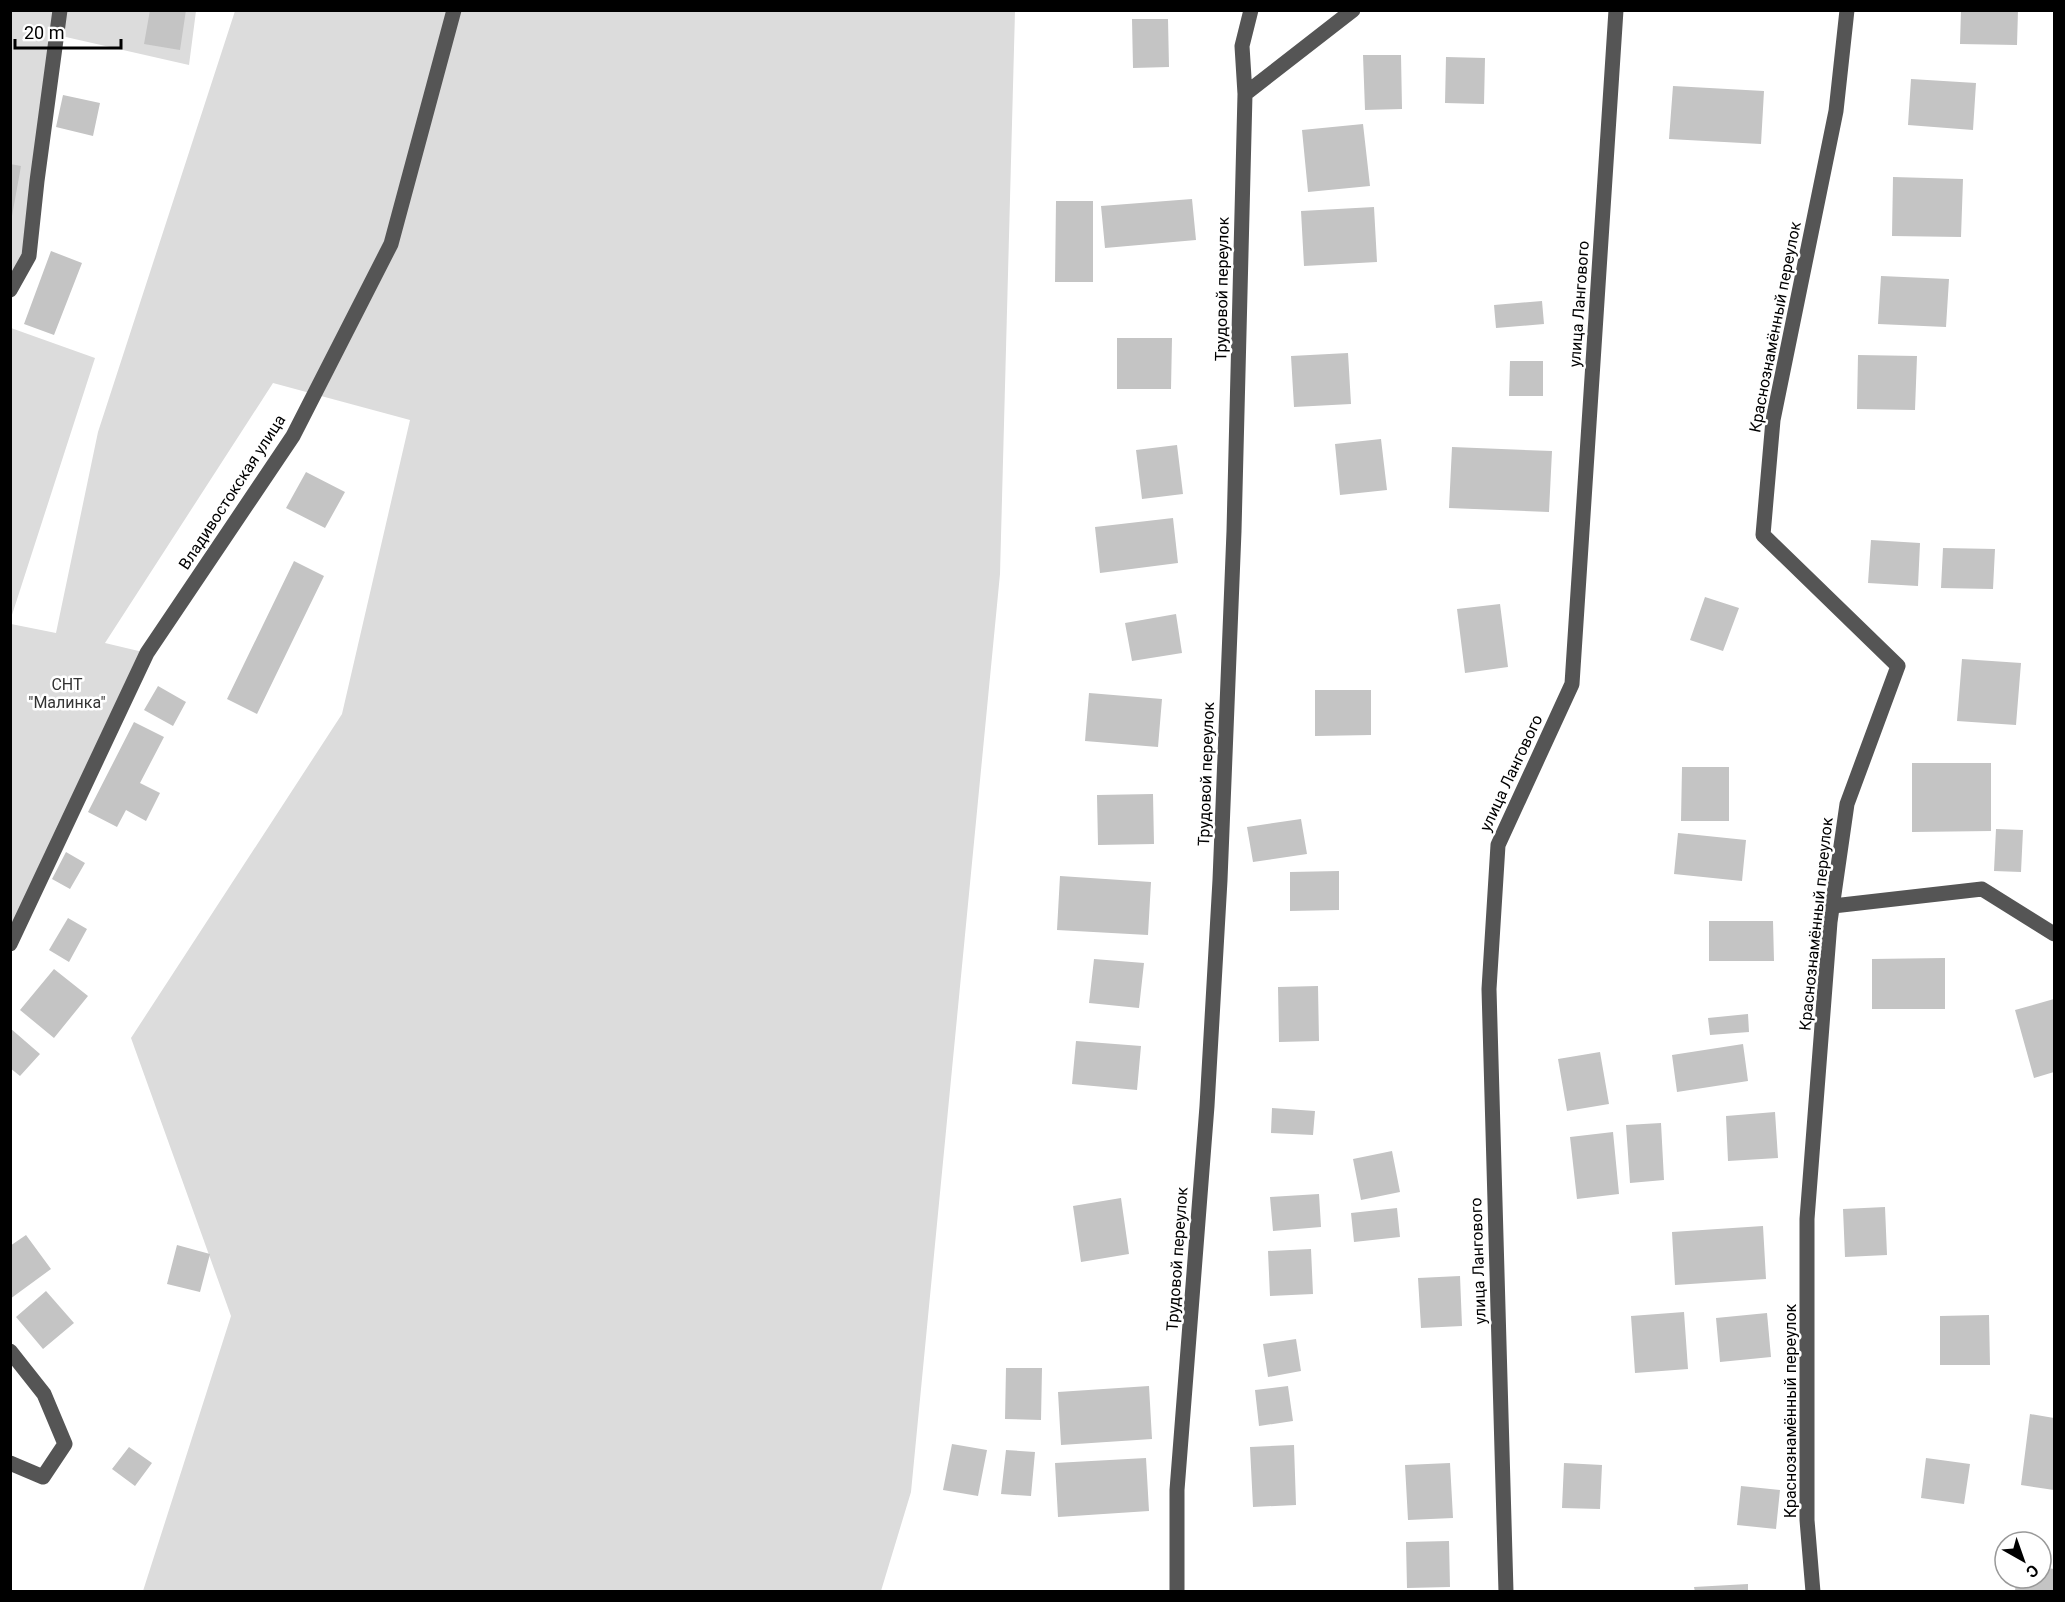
<svg xmlns="http://www.w3.org/2000/svg" width="2065" height="1602" font-family="Roboto,sans-serif">
	<style>
		.green { fill: #dcdcdc }
		.building { fill: #c4c4c4 }
		.lines { fill: none; stroke-linecap: round; stroke-linejoin: round }
		.minor { stroke: #555; stroke-width: 15 }
		.labels { text-anchor: middle; dominant-baseline: central; stroke-width: 5; stroke-linejoin: round; paint-order: stroke }
		.street-label { font-size: 16px; fill: #000; stroke: #fff }
		.park-label { font-size: 16px; fill: #333; stroke: #fff }
	</style>
	<rect width="100%" height="100%" fill="#fff"/>
	<path class="green" d="M11 11H196L189 65 57 35 29 256 11 290Z
		M235 11H1015L1000 574 911 1492 881 1591H143L231 1316 131 1038 342 714 410 420 273 383 105 643 147 653 11 944V624L56 633 98 432Z
		M11 328 95 358 11 618 10 328Z"/>
	<path class="building" d="M150 10H186L180 50 144 44Z
		M1961 10H2018L2017 45 1960 44Z
		M1132 19H1168L1169 67 1133 68Z
		M1363 55H1401L1402 109 1365 110Z
		M1446 57 1485 58 1484 104 1445 103Z
		M1911 79 1976 83 1973 130 1908 125Z
		M1673 86 1764 91 1761 144 1669 139Z
		M63 95 100 103 93 136 56 127Z
		M1363 124 1370 186 1308 192 1302 130Z
		M10 164 21 166 12 216 10 215Z
		M1893 177 1963 179 1961 237 1892 236Z
		M1192 199 1196 240 1105 248 1101 206Z
		M1056 201H1093V282H1055Z
		M1374 207 1377 262 1304 266 1301 211Z
		M51 251 82 263 54 335 24 324Z
		M1881 276 1949 279 1946 327 1878 324Z
		M1542 301 1544 324 1496 328 1494 305Z
		M1117 338H1172L1171 389H1117Z
		M1348 353 1351 404 1294 407 1291 356Z
		M1858 355 1917 356 1915 410 1857 409Z
		M1510 361H1543V396H1509Z
		M1381 439 1387 490 1340 495 1335 444Z
		M1177 445 1183 494 1142 499 1136 450Z
		M1452 447 1552 451 1549 512 1449 508Z
		M306 472 345 492 325 528 286 508Z
		M1173 518 1178 563 1100 573 1095 527Z
		M1871 540 1920 543 1918 586 1868 583Z
		M1943 548 1995 549 1993 589 1941 588Z
		M294 561 324 576 257 714 227 699Z
		M1705 597 1739 608 1723 651 1690 640Z
		M1500 604 1508 667 1465 673 1457 609Z
		M1176 614 1182 653 1132 661 1125 623Z
		M1962 659 2021 663 2016 725 1957 721Z
		M158 686 186 702 173 726 144 710Z
		M1315 690H1371V735L1315 736Z
		M1089 693 1162 699 1158 747 1085 741Z
		M134 722 164 737 140 783 160 793 146 821 126 810 117 827 88 812Z
		M1912 763H1991V831L1912 832Z
		M1682 767H1729V821H1681Z
		M1153 794 1154 844 1098 845 1097 795Z
		M1301 819 1307 854 1253 862 1247 827Z
		M1996 829 2023 830 2021 872 1994 871Z
		M1678 833 1746 840 1742 881 1674 874Z
		M66 852 85 863 70 889 52 879Z
		M1339 871V910L1290 911V872Z
		M1060 876 1151 882 1148 935 1057 930Z
		M68 918 87 929 69 962 49 950Z
		M1709 921H1773L1774 961H1709Z
		M1945 958V1009H1872V959Z
		M1094 959 1144 963 1139 1008 1089 1003Z
		M54 969 88 996 54 1038 20 1010Z
		M1318 986 1319 1041 1279 1042 1278 987Z
		M2054 999V1072L2034 1078 2015 1010Z
		M1748 1014 1749 1032 1710 1035 1708 1018Z
		M10 1028 40 1054 20 1076 10 1068Z
		M1076 1041 1141 1046 1137 1090 1072 1084Z
		M1743 1044 1748 1081 1677 1092 1672 1055Z
		M1600 1052 1609 1104 1567 1111 1558 1059Z
		M1272 1108 1315 1111 1313 1135 1271 1133Z
		M1775 1112 1778 1158 1728 1161 1726 1116Z
		M1661 1123 1664 1180 1630 1183 1626 1125Z
		M1613 1132 1619 1194 1577 1199 1570 1137Z
		M1392 1151 1400 1192 1361 1200 1353 1159Z
		M1319 1194 1321 1227 1273 1231 1270 1197Z
		M1121 1198 1129 1254 1081 1262 1073 1206Z
		M1885 1207 1887 1255 1845 1257 1843 1209Z
		M1397 1208 1400 1237 1354 1242 1351 1213Z
		M1763 1226 1766 1279 1675 1285 1672 1232Z
		M26 1235 51 1269 10 1299V1246Z
		M177 1245 210 1254 200 1292 167 1284Z
		M1311 1249 1313 1294 1270 1296 1268 1251Z
		M1460 1276 1462 1326 1421 1328 1418 1278Z
		M46 1291 74 1323 43 1349 16 1317Z
		M1684 1312 1688 1369 1635 1373 1631 1316Z
		M1767 1313 1771 1357 1720 1362 1716 1318Z
		M1989 1315 1990 1365H1940V1316Z
		M1296 1339 1301 1371 1268 1377 1263 1344Z
		M1006 1368H1042L1041 1420 1005 1419Z
		M1149 1386 1152 1439 1061 1445 1058 1392Z
		M1288 1386 1293 1421 1259 1426 1255 1390Z
		M2030 1414 2054 1418V1490L2021 1485Z
		M952 1444 987 1450 978 1496 943 1490Z
		M1294 1445 1296 1505 1253 1507 1250 1447Z
		M129 1447 152 1463 135 1486 112 1469Z
		M1006 1450 1035 1452 1031 1496 1001 1494Z
		M1146 1458 1149 1511 1058 1517 1055 1463Z
		M1926 1458 1970 1464 1964 1504 1921 1498Z
		M1450 1463 1453 1518 1408 1520 1405 1465Z
		M1564 1463 1602 1465 1600 1509 1562 1508Z
		M1741 1486 1780 1490 1776 1529 1737 1525Z
		M1449 1541 1450 1587 1407 1588 1406 1542Z
		M2041 1567 2054 1569V1592H2015L2016 1578H2041Z
		M1748 1584V1592H1695L1694 1587Z"/>
	<g class="lines">
		<path class="minor" d="M1245 94 1242 46 1251 10
			M10 290 29 256 37 181 60 10
			M1833 906 1982 889 2054 934
			M10 944 147 653 293 436 391 244 454 10
			M10 1351 44 1394 65 1444 43 1477 10 1463
			M1177 1592V1490L1207 1106 1220 880 1234 531 1245 94 1353 10
			M1506 1592 1489 989 1498 845 1572 684 1616 10
			M1813 1592 1807 1520V1219L1830 922 1847 804 1898 666 1763 535 1773 420 1836 111 1847 10"/>
	</g>
	<g class="labels">
		<g class="street-label">
			<text transform="translate(1222 289) rotate(-89)">Трудовой переулок</text>
			<text transform="translate(1579 304) rotate(-86)">улица Лангового</text>
			<text transform="translate(1775 327) rotate(-79)">Краснознамённый переулок</text>
			<text transform="translate(232 492) rotate(-57)">Владивостокская улица</text>
			<text transform="translate(1511 773) rotate(-65)">улица Лангового</text>
			<text transform="translate(1206 774) rotate(-88)">Трудовой переулок</text>
			<text transform="translate(1816 924) rotate(-84)">Краснознамённый переулок</text>
			<text transform="translate(1177 1259) rotate(-86)">Трудовой переулок</text>
			<text transform="translate(1478 1261) rotate(-92)">улица Лангового</text>
			<text transform="translate(1790 1411) rotate(-90)">Краснознамённый переулок</text>
		</g>
		<g class="park-label">
			<text x="67" y="684">СНТ<tspan x="67" dy="18">"Малинка"</tspan></text>
		</g>
	</g>
	<rect width="2065" height="1602" fill="none" stroke="#000000" stroke-width="24"/>
	<g transform="translate(2023 1560) rotate(140)"><circle r="28" fill="#ffffff" stroke="#999999" stroke-width="1.5"/>
	<path d="M0-4.5L10 22L0 15L-10 22Z" fill="#000000"/>
	<text y="-9" font-size="16" font-weight="bold" text-anchor="middle" fill="#000000">С</text>
	</g>
	<path d="M15 39v9h106v-9" fill="none" stroke="#000000" stroke-width="3"/>
	<text x="24" y="39" font-size="18" fill="#000000" stroke="#ffffff" stroke-width="4.5" paint-order="stroke">20 m</text>
</svg>
